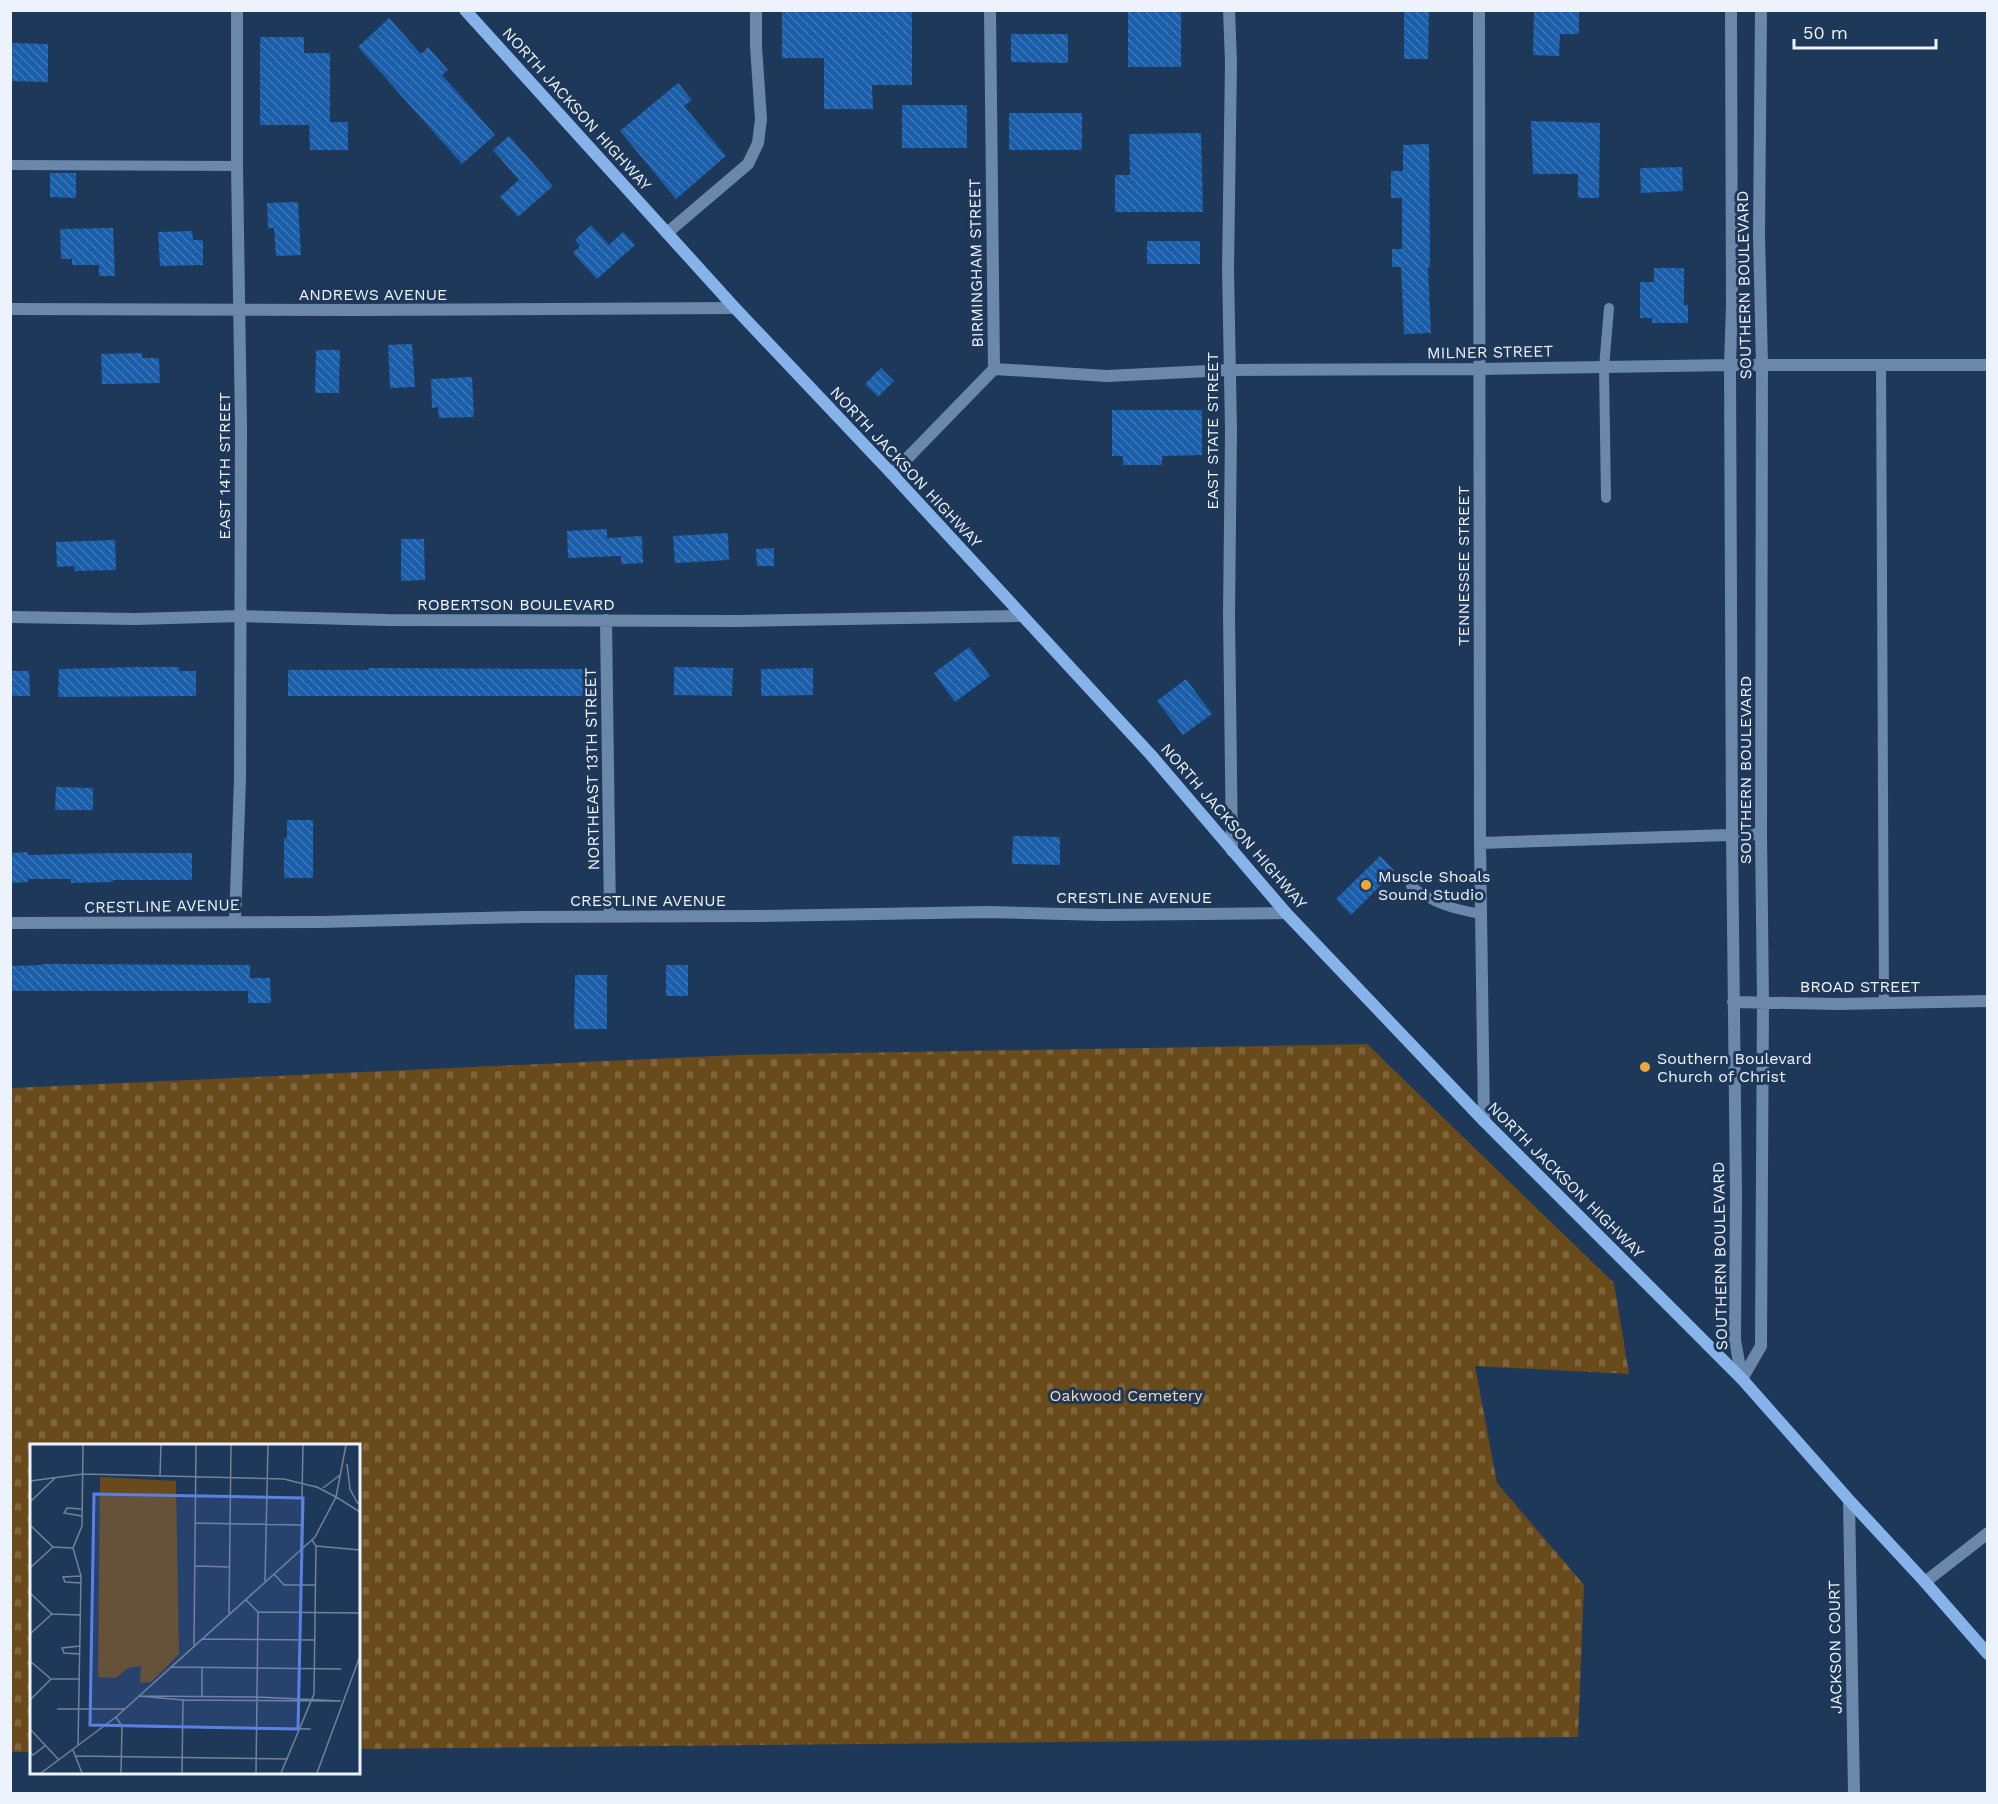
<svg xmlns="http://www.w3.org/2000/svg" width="1998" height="1804" font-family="'Work Sans',sans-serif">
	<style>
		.cemetery { fill: url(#cemetery-stones) }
		.building { fill: url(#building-back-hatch) }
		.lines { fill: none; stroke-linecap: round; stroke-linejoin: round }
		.service { stroke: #6b87aa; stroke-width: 10 }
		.minor { stroke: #6b87aa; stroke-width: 12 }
		.secondary { stroke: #87b3eb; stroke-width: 12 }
		.poi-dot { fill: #eda83b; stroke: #1e3859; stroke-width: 2 }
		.labels { text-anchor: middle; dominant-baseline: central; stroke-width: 6; stroke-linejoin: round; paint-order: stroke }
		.street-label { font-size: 16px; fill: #edf3fc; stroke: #1e3859 }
		.poi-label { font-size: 16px; fill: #edf3fc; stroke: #1e3859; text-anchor: start }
		.park-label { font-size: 16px; fill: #f6d6ab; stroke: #1e3859 }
		.inset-road { fill: none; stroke: #71839a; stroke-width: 1.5 }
		.view { fill: #5b80e3; fill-opacity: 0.15; stroke: #5b80e3; stroke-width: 3 }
		.inset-edge { fill: none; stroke: #edf3fc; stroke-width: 3 }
	</style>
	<defs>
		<pattern id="cemetery-stones" width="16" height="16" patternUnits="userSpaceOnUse" patternTransform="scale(1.5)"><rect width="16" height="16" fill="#684a1b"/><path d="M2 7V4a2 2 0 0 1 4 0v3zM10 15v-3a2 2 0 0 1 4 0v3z" fill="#7e653d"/></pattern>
		<pattern id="building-back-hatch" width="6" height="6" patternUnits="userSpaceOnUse" patternTransform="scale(1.5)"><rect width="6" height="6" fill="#1a5da9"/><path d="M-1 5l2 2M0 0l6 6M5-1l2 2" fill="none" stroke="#3c75b6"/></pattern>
	</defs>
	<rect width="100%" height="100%" fill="#1e3859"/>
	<path class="cemetery" d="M1367 1044 1614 1283 1629 1374 1475 1366 1497 1483 1584 1585 1578 1737 359 1749 358 1446H32L31 1752H11V1088L738 1055Z"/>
	<path class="building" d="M782 10H912V85H872L873 109H824V58H782Z
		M1404 10H1429L1428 59H1404Z
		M1534 10 1579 12V34H1560L1559 56 1533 55Z
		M1128 12H1181V67H1128Z
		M389 18 421 54 428 47 448 70 442 75 495 135 462 164 358 47Z
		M1011 34H1068V63L1011 62Z
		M260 37H304V53H330V122H348V150H310L309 125H260Z
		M11 43 48 44V82L10 81Z
		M678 83 692 100 684 106 726 156 676 199 620 131Z
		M902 105H967V148H902Z
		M1009 113H1082V150H1009Z
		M1531 121 1600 123 1599 198H1578V174H1533Z
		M1201 133 1203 212H1115V175H1130L1129 134Z
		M509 136 553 186 518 217 500 197 519 180 493 150Z
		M1429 144 1430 267H1428L1431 333 1404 334 1401 267H1392V249H1402V198H1391V171H1403V145Z
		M1682 167 1683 191 1641 193 1640 168Z
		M50 173H76V198L50 197Z
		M298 202 301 255 276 256 274 228H268L267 203Z
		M591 225 609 245 623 232 635 245 597 279 573 253 580 246 575 240Z
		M113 228 115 276H99V265H72V259H61L60 229Z
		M192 231 193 240H203V265L160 266 158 232Z
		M1147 241H1200V264H1147Z
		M1654 268H1684V305H1688V323H1652V318H1640V282H1654Z
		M412 344 415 387 390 388 388 345Z
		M316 350H340L339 393H315Z
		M142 353V358H159L160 383 102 384 101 354Z
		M881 368 894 381 878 397 865 384Z
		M472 377 474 417 439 418 438 407 432 408 431 379Z
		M1112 410H1202V455L1162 456V465H1123V456H1112Z
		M607 529V538L642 536 643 563 621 564V556L568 558 567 531Z
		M728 533 729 560 675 563 673 536Z
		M401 539H424L425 580 401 581Z
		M115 540 116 570 75 571 74 566 57 567 56 542Z
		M774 548V566H757L756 549Z
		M969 647 990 676 955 702 934 673Z
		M138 667H179V671H196V696L58 697 59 669Z
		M674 667 733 668 732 696 674 695Z
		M368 668 583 669V696H288V670H368Z
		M813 668V695L761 696V669Z
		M10 671H29L30 696H10Z
		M1186 679 1212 714 1183 735 1157 701Z
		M56 787 93 788V810H55Z
		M287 820H313V878H284V838H287Z
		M1013 836 1060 837V865L1012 864Z
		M28 852V855L112 853H192V880H113V882L71 883V879H28V882L10 883V853Z
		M1380 856 1395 871 1351 915 1336 899Z
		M42 964 250 965V978H270L271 1003H248V991H10V966L42 965Z
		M666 965H688V996H666Z
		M575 975H607V1029H574Z"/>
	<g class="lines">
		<path class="service" d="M10 165 237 166
			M1881 365 1884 1003
			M1606 498 1604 367 1609 308
			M1411 886C1434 904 1453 909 1481 914"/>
		<path class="minor" d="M1229 10 1231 62 1228 269 1231 430 1229 614 1232 851
			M1479 10 1480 843 1484 1121
			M1731 10 1732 305 1730 365 1732 835 1736 1195 1735 1340 1742 1379
			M667 233 748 164 758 143 761 119 756 47V10
			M10 309 354 310 735 308
			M994 369 1107 376 1228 370 1480 369 1730 365H1988
			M892 474 994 369 990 10
			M10 617 135 619 240 616 387 620 738 621 1021 616
			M606 620 610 917
			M1480 843 1761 834
			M235 921 240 779 241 426 237 166V10
			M10 923 320 922 524 917 758 916 987 912 1103 915 1286 913
			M1733 1002 1838 1004 1988 1001
			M1742 1379 1761 1346 1763 1002 1761 834 1762 365 1759 235 1761 10
			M1849 1500 1854 1794
			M1925 1582 1988 1533"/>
		<path class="secondary" d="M465 10 735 308 892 474 1151 755 1286 913 1484 1121 1742 1379 1849 1500 1925 1582 1988 1654"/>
	</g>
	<g class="poi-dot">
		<circle cx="1366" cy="885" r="6"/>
		<circle cx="1645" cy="1067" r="6"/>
	</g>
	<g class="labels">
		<g class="street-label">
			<text transform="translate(577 109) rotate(48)">NORTH JACKSON HIGHWAY</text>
			<text transform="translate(976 263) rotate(-91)">BIRMINGHAM STREET</text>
			<text transform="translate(1744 285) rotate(-91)">SOUTHERN BOULEVARD</text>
			<text x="373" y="294">ANDREWS AVENUE</text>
			<text transform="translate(1490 352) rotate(-1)">MILNER STREET</text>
			<text transform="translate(1212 431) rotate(-90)">EAST STATE STREET</text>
			<text transform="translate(224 466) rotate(-90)">EAST 14TH STREET</text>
			<text transform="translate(906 467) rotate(47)">NORTH JACKSON HIGHWAY</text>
			<text transform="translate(1463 566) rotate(-90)">TENNESSEE STREET</text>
			<text x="516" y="604">ROBERTSON BOULEVARD</text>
			<text transform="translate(592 769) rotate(-91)">NORTHEAST 13TH STREET</text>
			<text transform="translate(1745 770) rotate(-90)">SOUTHERN BOULEVARD</text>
			<text transform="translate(1234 826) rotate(49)">NORTH JACKSON HIGHWAY</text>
			<text x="1134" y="897">CRESTLINE AVENUE</text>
			<text x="648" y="900">CRESTLINE AVENUE</text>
			<text transform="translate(162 906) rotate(-1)">CRESTLINE AVENUE</text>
			<text x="1860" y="986">BROAD STREET</text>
			<text transform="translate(1566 1180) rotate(45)">NORTH JACKSON HIGHWAY</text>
			<text transform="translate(1720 1256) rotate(-91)">SOUTHERN BOULEVARD</text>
			<text transform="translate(1835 1647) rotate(-91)">JACKSON COURT</text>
		</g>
		<g class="poi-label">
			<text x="1378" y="876">Muscle Shoals<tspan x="1378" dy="18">Sound Studio</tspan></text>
			<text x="1657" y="1058">Southern Boulevard<tspan x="1657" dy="18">Church of Christ</tspan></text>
		</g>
		<g class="park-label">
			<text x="1126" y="1395">Oakwood Cemetery</text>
		</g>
	</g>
	<g transform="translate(30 1444)">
		<rect width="330" height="330" fill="#1e3859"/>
		<path d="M70 33 146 37 149 210 121 238 110 239 111 222 98 224 86 234 68 233Z" fill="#684a1b"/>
		<path class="inset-road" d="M316 1 306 53 330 68M317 20 320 45 328 60M130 32 131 1M0 37 53 30 254 35 286 43M293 44 310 31M0 58 25 34M52 65 37 64 34 69 52 72M165 79 271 81M0 81 23 103 43 104M286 102 330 106M43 104 51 132 48 302M43 104 52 82 53 1M271 105 273 1M165 122 200 123M0 124 23 103M244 130 254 141H286M235 137 238 1M51 139 35 138 33 133 51 132M0 149 22 170 51 171M216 156 228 168 330 169M199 170 201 1M0 190 22 170M172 195 285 196M164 201 166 1M50 202 32 204 34 209 50 210M0 217 21 235H50M141 223 311 225M172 223V253M109 252 227 253 311 257 153 256ZM0 256 21 235M27 265H94M86 273 92 282 91 329M92 282 281 285M0 285 29 316M43 306 52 329M0 308 3 311 16 301M45 312 258 315M11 329 86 273 285 93 306 53 285 42M152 329 153 255M226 329 228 168M251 329 284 250 286 102 282 96M287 329 330 212"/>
		<path class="view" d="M64 50 273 54 268 285 60 281Z"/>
		<rect width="330" height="330" class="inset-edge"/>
	</g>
	<rect width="1998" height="1804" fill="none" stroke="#edf3fc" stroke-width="24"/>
	<path d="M1794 39v9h142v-9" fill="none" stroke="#edf3fc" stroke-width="3"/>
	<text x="1803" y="39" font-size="18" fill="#edf3fc" stroke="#1e3859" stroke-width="4.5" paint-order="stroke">50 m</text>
</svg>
